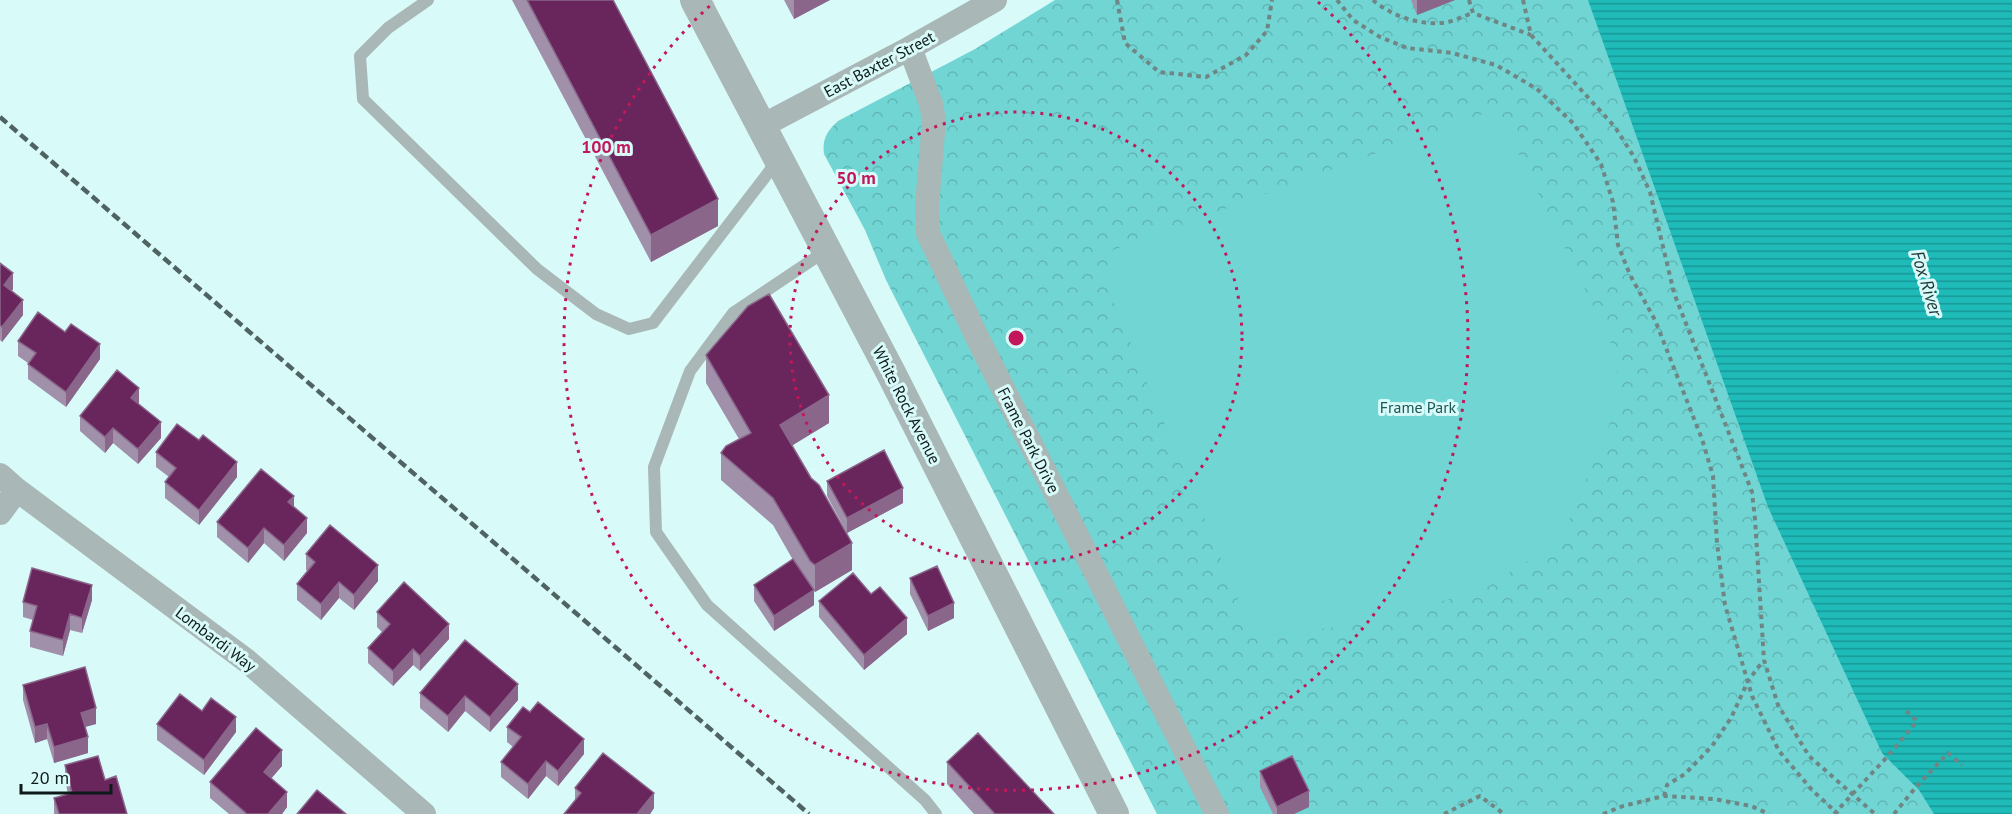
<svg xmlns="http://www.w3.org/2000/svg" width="2012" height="814" font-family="'PT Sans',sans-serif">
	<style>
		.forest { fill: url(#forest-crowns) }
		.pitch { fill: #70d5d3 }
		.water { fill: url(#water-rules) }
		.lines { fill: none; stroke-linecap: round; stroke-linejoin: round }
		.path { stroke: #6f8685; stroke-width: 4; stroke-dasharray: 4.5 4.5; stroke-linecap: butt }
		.service { stroke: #a9b7b6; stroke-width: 12 }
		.minor { stroke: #a9b7b6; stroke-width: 24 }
		.tertiary { stroke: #a9b7b6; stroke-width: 30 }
		.rail { stroke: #4f6362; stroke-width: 4.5; stroke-dasharray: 9 4.5; stroke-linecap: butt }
		.wall { fill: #a090aa }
		.shaded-wall { fill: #8a668b }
		.building { fill: #69265c; stroke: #8a668b; stroke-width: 1.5 }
		.ring { fill: none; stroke: #c2185b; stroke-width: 3; stroke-dasharray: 3 6 }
		.labels { text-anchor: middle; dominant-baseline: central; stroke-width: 6; stroke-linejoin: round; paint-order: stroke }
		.street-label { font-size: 16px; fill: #0e1a1a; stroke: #d8faf9 }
		.park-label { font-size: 16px; fill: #1b5655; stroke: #d8faf9 }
		.water-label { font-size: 18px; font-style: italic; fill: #1e3535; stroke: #d8faf9 }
		.centre { fill: #c2185b; stroke: #d8faf9; stroke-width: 3 }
		.ring-label { font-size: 18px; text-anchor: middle; font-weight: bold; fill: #c2185b; stroke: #d8faf9; stroke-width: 6; stroke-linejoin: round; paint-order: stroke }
	</style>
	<defs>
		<pattern id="forest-crowns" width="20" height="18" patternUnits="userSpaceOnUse" patternTransform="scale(1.5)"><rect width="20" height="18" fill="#70d5d3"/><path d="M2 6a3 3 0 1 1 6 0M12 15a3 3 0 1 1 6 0" fill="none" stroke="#60b6b5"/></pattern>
		<pattern id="water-rules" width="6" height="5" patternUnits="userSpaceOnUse" patternTransform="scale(1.5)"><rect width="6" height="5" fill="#1ebbb9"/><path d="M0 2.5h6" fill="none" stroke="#199796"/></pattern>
	</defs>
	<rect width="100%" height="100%" fill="#d8faf9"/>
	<path class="forest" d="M1055 0H2012V814H1157L886 280 865 230 824 154C822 139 827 131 838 121L975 49Z"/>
	<path class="pitch" d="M1483 114 1504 124 1610 340 1622 394 1561 539 1486 588 1436 603 1337 627 1254 637 1103 277 1113 250Z"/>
	<path class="water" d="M1588 0H2012V814H1934L1919 790 1882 753 1768 507Z"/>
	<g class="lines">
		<path class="path" d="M1117 0 1125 43 1159 72 1206 77 1246 55 1267 31 1272 0
			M1337 0 1353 20 1380 37 1407 48 1452 53 1496 65 1537 89 1573 123 1601 164 1613 202 1618 245 1630 275 1655 320 1702 439 1713 476 1717 543 1725 605 1752 696 1779 751 1812 790 1838 814
			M1373 0C1390 15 1418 25 1441 23 1451 23 1463 16 1473 13
			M1469 0 1473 13 1531 35
			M1523 0 1531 35 1615 127 1634 157 1650 192 1674 293 1752 492 1755 519 1764 660 1778 705 1809 756 1875 814
			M1664 796 1667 785 1685 774 1712 746 1731 718 1748 681 1763 661
			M1444 814 1480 796 1504 814
			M1603 814 1623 806 1664 796 1714 799 1751 806 1769 814
			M1834 814 1887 757 1917 721 1903 708
			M1894 814 1916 787 1948 753 1962 765"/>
		<path class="service" d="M428 0 388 28 360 56 363 99 537 269 596 314 629 329 653 323 778 160
			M827 250 733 313 690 371 654 467 656 532 707 605 925 800 936 814"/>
		<path class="minor" d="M910 48 931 104 934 120 927 206 928 233 976 335 1217 814
			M762 126 910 48 995 0
			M0 475 17 490 247 661 424 814
			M0 513 17 490"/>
		<path class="tertiary" d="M695 0 891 373 1114 814"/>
		<path class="rail" d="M0 117 809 814"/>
	</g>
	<path class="wall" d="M512 0H613L718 226 651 262Z
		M784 0H830L794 19Z
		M1411 0H1455L1417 15Z
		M0 263 13 289 12 291 23 315 2 342 0 340Z
		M18 341 100 359 66 407 28 379V363L18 356Z
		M706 355 829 423 792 445 852 570 815 592 814 591V605L774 631 754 601V585L793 560 773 525 721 480V453L739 439 706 383Z
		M139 404 161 438 138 464 113 443 105 453 80 431V416Z
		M156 452 237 477 199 525 165 498V482L169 477 156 467Z
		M827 481 903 503 847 533 827 496Z
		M294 507 307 533 284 561 264 543 248 563 217 537V522Z
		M306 554 378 581 354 610 339 598 321 620 297 600V584L308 571 306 570Z
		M910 578 954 618 928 631 910 594Z
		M871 594 907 634 864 670 819 617V601Z
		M92 600 82 633 70 630 63 656 30 647V631L33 620 23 617V602Z
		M377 612 449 639 420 671 413 665 393 686 368 663V648L382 632 377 627Z
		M23 685 96 724 85 727 88 753 54 763 47 739 35 743 23 700Z
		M420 693 518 700 490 732 465 711 448 732 420 708Z
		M202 711 236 732 204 775 157 740V724Z
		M507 727 584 754 558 786 546 776 528 799 501 777V762L513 747 507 742Z
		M947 762 1054 814H974L947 784Z
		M65 765 105 780 127 814H54V798L68 794 65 780Z
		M282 766 271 778 287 807 282 814H229L210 798V782Z
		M1260 771 1309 807 1294 814H1273L1260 787Z
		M575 788 654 808 650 814H564L575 801Z"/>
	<path class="shaded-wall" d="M794 0H830L794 19Z
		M1417 0H1455L1417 15Z
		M718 199V226L651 262V235Z
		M13 273V289L4 300V285Z
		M23 300V315L2 342V327Z
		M100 344V359L66 407V392Z
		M139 388V404L131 413V398Z
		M829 395V423L780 453V425Z
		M161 422V438L138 464V449Z
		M113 428V443L105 453V437Z
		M237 462V477L199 525V510Z
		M903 488V503L847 533V518Z
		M294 496V511L288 502Z
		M307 518V533L284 561V545Z
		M264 528V543L248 563V548Z
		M852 543V570L815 592V565Z
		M378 565V581L354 610V595Z
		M339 582V598L321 620V604Z
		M92 585V600L82 633V618Z
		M814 590V605L774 631V616Z
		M954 603V618L928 631V616Z
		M70 614V630L63 656V640Z
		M907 618V634L864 670V655Z
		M449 624V639L420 671V656Z
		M413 649V665L393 686V671Z
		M518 684V700L490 732V717Z
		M465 696V711L448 732V716Z
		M96 708V724L81 728V713Z
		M236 717V732L204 775V760Z
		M47 724V739L35 743V727Z
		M88 737V753L54 763V747Z
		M584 739V754L558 786V771Z
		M282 750V766L264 787V772Z
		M546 761V776L528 799V784Z
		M1309 791V807L1294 814H1277V807Z
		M287 792V807L282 814H268Z
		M654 793V808L650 814H637Z"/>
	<path class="building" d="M527 0H613L718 199 651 235Z
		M0 263 13 273 4 285 23 300 2 327 0 325Z
		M769 294 829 395 780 425 811 478 819 485 852 543 815 565 810 561 773 498 721 453 726 446 751 433 706 355 748 306Z
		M38 312 65 332 71 324 100 344 66 392 28 364 36 353 18 341Z
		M117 370 139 388 131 398 161 422 138 449 113 428 105 437 80 416Z
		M177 424 199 440 203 435 237 462 199 510 165 482 176 468 156 452Z
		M884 450 903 488 847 518 827 481Z
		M261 469 294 496 288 502 307 518 284 545 264 528 248 548 217 522Z
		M330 525 378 565 354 595 339 582 321 604 297 584 315 562 306 554Z
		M793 559 814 590 774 616 754 585Z
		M937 566 954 603 928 616 910 578Z
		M32 568 92 585 82 618 70 614 63 640 30 631 37 606 23 602Z
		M853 573 871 594 880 587 907 618 864 655 819 601Z
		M404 582 449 624 420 656 413 649 393 671 368 648 390 624 377 612Z
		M465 640 518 684 490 717 465 696 448 716 420 693Z
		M85 667 96 708 81 713 88 737 54 747 47 724 35 727 23 685Z
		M180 694 202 711 211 698 236 717 204 760 157 724Z
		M538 702 584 739 558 771 546 761 528 784 501 762 521 737 507 727 523 707 530 712Z
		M256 728 282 750 264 772 287 792 268 814H247L210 782Z
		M978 733 1054 814H995L947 762Z
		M603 753 654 793 637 814H564L581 793 575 788Z
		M98 756 105 780 116 776 127 814H59L54 798 72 793 65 765Z
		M1292 756 1309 791 1277 807 1260 771Z
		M317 790 346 814H297Z"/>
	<g class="ring">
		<circle cx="1016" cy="338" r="226"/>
		<path d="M1318 2A452 452 0 1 1 714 2"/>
	</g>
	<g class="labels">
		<g class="street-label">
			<text transform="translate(879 64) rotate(-28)">East Baxter Street</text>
			<text transform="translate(907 405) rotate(63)">White Rock Avenue</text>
			<text transform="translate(1029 440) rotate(63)">Frame Park Drive</text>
			<text transform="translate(216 639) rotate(37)">Lombardi Way</text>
		</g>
		<g class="park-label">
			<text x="1418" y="407">Frame Park</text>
		</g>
		<g class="water-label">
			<text transform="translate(1927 283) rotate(73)">Fox River</text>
		</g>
	</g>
	<circle cx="1016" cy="338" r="9" class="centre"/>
	<g class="ring-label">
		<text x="606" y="153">100 m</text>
		<text x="856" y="184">50 m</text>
	</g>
	<path d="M21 784v9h90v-9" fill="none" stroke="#0e1a1a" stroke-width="3"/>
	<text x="30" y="784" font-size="18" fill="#0e1a1a" stroke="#d8faf9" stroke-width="4.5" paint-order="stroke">20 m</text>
</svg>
